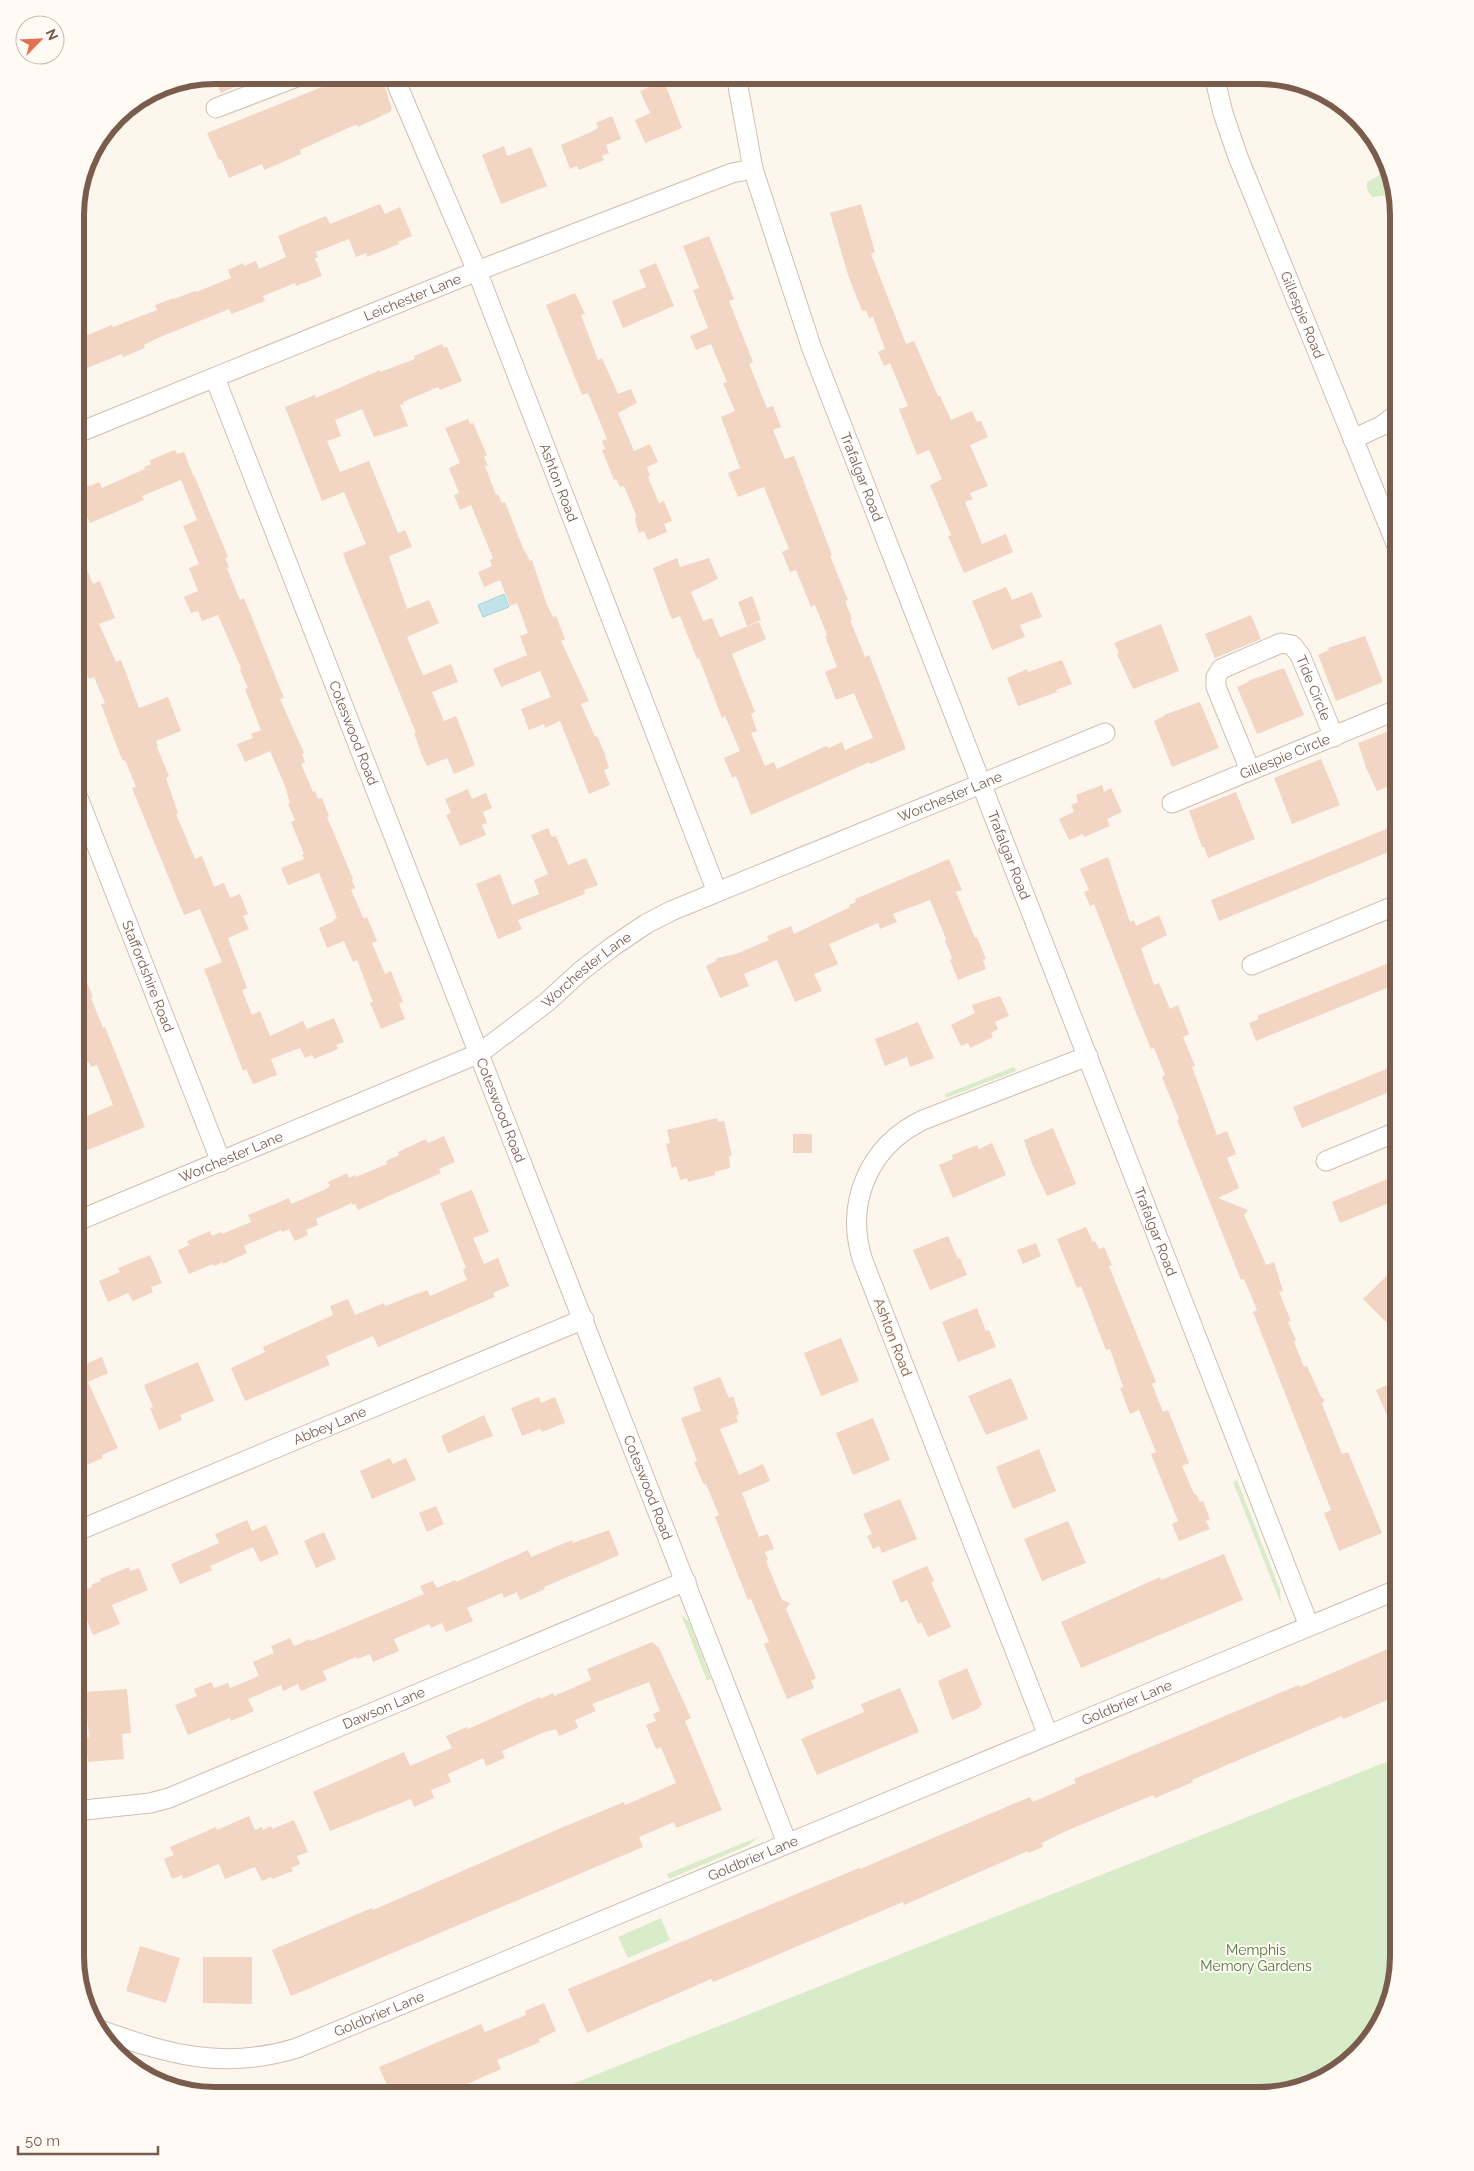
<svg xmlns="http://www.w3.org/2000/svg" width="1474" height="2171" font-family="Raleway,sans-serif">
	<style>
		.green { fill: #d8ecc9 }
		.water { fill: #bfe3e8; stroke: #a5d3da }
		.building { fill: #f3d5c3 }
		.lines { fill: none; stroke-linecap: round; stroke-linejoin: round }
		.street-casing { stroke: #d1beb0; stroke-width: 21 }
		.street { stroke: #fff; stroke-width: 19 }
		.labels { text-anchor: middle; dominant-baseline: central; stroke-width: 4; stroke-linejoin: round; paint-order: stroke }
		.street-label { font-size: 14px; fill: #7a5c4d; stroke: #fffaf3 }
		.park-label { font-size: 14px; fill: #537a41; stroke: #fffaf3 }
		.rim { fill: none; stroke: #7a5c4d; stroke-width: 6 }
	</style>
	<rect width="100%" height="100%" fill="#fdf6ec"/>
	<path class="green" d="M1381 174 1390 195 1372 197 1367 189V182Z
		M1014 1067 1016 1071 946 1098 945 1094Z
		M1237 1480 1280 1590 1281 1604 1233 1482Z
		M681 1614 689 1622 711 1679 707 1681Z
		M1399 1757V1957L1380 2027 1329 2077 1260 2096H542Z
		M758 1837 749 1845 669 1879 667 1874Z
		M661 1918 670 1940 628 1958 618 1937Z"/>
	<path class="water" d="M504 594 509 607 483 617 478 605Z"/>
	<path class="building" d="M213 75H262L221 93Z
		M352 75H381L392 109 390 112 358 127 357 125 352 126 322 140 300 150 301 154 264 170 262 164 229 178 221 159 219 160 207 133Z
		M664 81 682 128 645 143 635 120 650 113 640 91Z
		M612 116 621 139 606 145 609 153 602 156 604 160 579 170 577 166 570 169 561 145 591 132 598 128 596 123Z
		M504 146 507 156 531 147 547 186 501 204 482 155Z
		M380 204 385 214 400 207 412 236 398 242 399 244 367 257 366 253 356 257 349 239 316 252 318 257 315 258 322 276 296 286 295 283 263 296 265 301 231 314 229 309 158 338 144 345 145 348 123 357 122 354 75 373V340L112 325 113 327 157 310 155 305 174 298V299L195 291 196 292 231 278 228 270 243 263 244 266 256 261 259 269 286 257 278 236 326 216 330 224Z
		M861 204 875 252 871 254 906 344 914 341 938 396H940L951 420 972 411 977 422 981 421 988 437 970 445 988 486 970 493 973 499 965 502 982 544 1006 534 1013 552 964 573 948 536 951 535 930 485 942 479 929 450 917 455 899 409 908 406 890 363 884 366 878 352 885 349 873 317 869 318 866 310 862 311 848 275 830 213Z
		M709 236 734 299 729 301 753 362 749 364 767 408 773 406 781 427 773 430 785 459 794 456 832 555 830 556 848 600 845 601 852 619 850 620 865 657 869 655 906 749 870 764V762L751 815 736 776 732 778 724 758 740 751 725 716 722 718 699 658 697 659 680 616 672 619 668 610 653 568 677 558 680 567 709 558 718 579 691 592 703 621 712 618 720 637 759 622 766 639 732 654 755 712 751 714 757 731 751 733 765 766 774 762 777 769 826 746 829 748 842 742 845 750 873 738 854 693 836 700 825 672 837 667 825 636 827 635 815 605 811 607 796 570 790 572 782 552 789 549 764 487 738 497 728 473 740 468 721 417 735 411 723 383 727 382 711 344 696 350 690 336 708 328 693 290 699 288 683 246Z
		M656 263 674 306 623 328 612 301 646 287 639 270Z
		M575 293 585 314 581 315 598 360 602 358 618 394 631 389 637 403 618 413 634 451 650 444 658 462 647 467 650 476 648 477 659 503 664 501 672 521 664 524 667 532 648 540 644 531 639 533 635 520 636 515 624 486 620 487 616 479 614 480 602 450 605 449 602 441 607 439 588 393 582 395 546 305Z
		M442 344 444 348 447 347 462 381 440 390 438 387 403 402 404 404 400 405 408 426 374 437 362 409 335 420 341 436 327 441 340 472 369 461 398 533 405 530 412 547 389 556 407 609 429 600 439 623 407 637 421 671 424 675 451 664 458 682 432 692 444 721 456 716 475 765 454 774 447 758 427 766 423 758 414 733H416L346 562 343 553 366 544 344 492 322 501 285 407 315 395 316 398 380 370V372L415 359 414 356Z
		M468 419 470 424 473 423 487 455 484 457 488 466H485L496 495 498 494 502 503 505 502 523 548 530 561 532 560 547 605 553 617 556 616 565 639 561 641 589 701 581 704 595 737 597 736 604 752 609 768 604 770 610 785 589 794 560 721 545 728 544 724 529 730 521 709 551 697 540 671 501 687 493 669 527 655 520 636 528 633 517 603 510 606 500 580 484 587 478 572 492 566 490 560 493 558 471 505 460 510 454 495 459 493 449 468 460 463 445 428Z
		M175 450 177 454 184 452 193 475 142 496 144 500 90 523 76 491 99 482 102 488 145 469 144 467 151 464 150 460Z
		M194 475 228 557 225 558 229 567 227 568 240 600 244 598 284 698 280 699 304 753 302 754 305 762 301 764 313 792 315 791 318 799 322 798 329 816 327 817 353 879 352 880 355 888 351 890 364 919 367 917 377 941 372 943 385 974 391 971 403 1002 399 1004 405 1019 381 1029 370 1003 373 1002 357 960 353 962 344 941 327 948 319 928 334 921 333 920 337 918 319 873 288 885 281 868 304 859 302 855 304 854 291 822 295 820 288 804 290 803 285 786 270 751 245 762 237 744 253 738 251 734 261 730 245 689 248 688 240 670 241 668 218 615 202 621 198 611 191 613 184 597 198 591 189 568 199 564 183 526 197 520 181 480Z
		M75 541 93 584 100 581 115 618 99 624 116 662 121 660 139 708 168 697 181 731 156 741 158 746 157 747 169 776 166 778 178 813 176 814 195 859 202 856 214 887 224 883 230 898 240 894 248 914 243 916 249 929 228 938 247 988 242 990 252 1015 260 1011 270 1036 303 1021 307 1029 334 1018 344 1042 336 1045 338 1049 314 1059 312 1055 305 1058 300 1048 271 1059 277 1075 253 1084 246 1069 243 1071 204 969 222 962 200 909 184 915 132 788 136 787 125 760 123 761 119 752 101 704 105 703 94 677 89 679 79 654 83 652 75 628Z
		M1006 587 1012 600 1032 592 1042 617 1020 625 1025 637 992 650 972 601Z
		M752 596 761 620 747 626 738 602Z
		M1251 615 1261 639 1215 658 1205 634Z
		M1161 624 1179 671 1133 689 1117 654 1119 653 1114 643Z
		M1365 636 1383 682 1336 701 1318 655 1329 650 1328 648Z
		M1062 660 1072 684 1056 690 1057 692 1018 706 1007 678 1027 669 1028 672Z
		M1284 668 1304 715 1257 734 1237 687 1248 682V681Z
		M1200 702 1219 748 1172 767 1154 721 1164 716V715Z
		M1399 727V782L1377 791 1367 770 1358 743Z
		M1321 759 1340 805 1292 824 1274 778Z
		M1102 785 1104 792 1111 788 1122 812 1107 819 1110 826 1084 837 1083 834 1069 840 1059 819 1074 812 1071 805 1078 802 1076 795Z
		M468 789 472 799 486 793 492 808 483 812 487 823 482 825 486 835 460 846 446 815 451 813 445 799Z
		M1236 792 1255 839 1208 858 1204 847H1202L1189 811Z
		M1399 824V848L1219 921 1211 900Z
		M548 828 552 837 556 836 568 865 586 858 598 885 584 890 585 894 518 920 522 929 498 939 476 884 500 874 512 905 539 894 534 880 548 874 531 835Z
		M1108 857 1130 922 1134 920 1136 926 1159 915 1167 935 1141 948 1154 985 1159 983 1170 1009 1178 1005 1189 1034 1183 1037 1195 1066 1192 1067 1217 1135 1227 1131 1236 1154 1227 1158 1239 1188 1218 1198 1248 1210 1244 1215 1262 1255 1266 1265 1274 1262 1283 1291 1279 1292 1291 1321 1288 1322 1296 1340 1294 1342 1304 1367 1307 1366 1321 1397 1325 1400 1322 1404 1342 1454 1348 1452 1382 1533 1339 1551 1324 1513 1331 1510 1253 1312 1257 1310 1244 1279 1241 1280 1177 1120 1179 1119 1162 1077 1165 1075 1154 1048 1151 1049 1137 1015 1094 904 1090 906 1084 892 1089 890 1080 869Z
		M949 859 962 890 956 892 975 938 977 937 986 959 983 960 986 969 958 980 950 960 952 958 945 941 946 939 930 900 893 914 897 922 880 929 878 923 829 944 838 964 814 974 822 991 795 1002 777 960 744 974 749 986 720 998 706 966 716 961 717 958 736 954 769 940 767 936 791 926 794 934 850 907 849 905 856 902 855 899Z
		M75 954 93 997 91 998 103 1028 105 1027 145 1127 75 1155V1121L113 1105 97 1065 91 1067 89 1062 75 1068Z
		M1399 959V983L1256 1041 1249 1023 1259 1019 1257 1016Z
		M1000 996 1009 1016 995 1022 998 1029 991 1033 993 1037 970 1048 968 1043 961 1046 951 1025 975 1013 972 1005Z
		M918 1022 934 1058 910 1067 907 1057 885 1066 875 1039Z
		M1399 1064V1088L1302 1128 1293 1107Z
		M717 1118 718 1122 724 1121 732 1155 729 1156 730 1168 715 1172V1175L688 1182 687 1178 680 1180 676 1166 672 1168 666 1144 670 1143 667 1130Z
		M1053 1128 1076 1184 1047 1196 1032 1164 1024 1140Z
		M793 1134H812V1153H793Z
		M444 1136 455 1162 439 1169 441 1173 358 1210 355 1204 352 1205V1203L316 1219 318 1225 306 1230 308 1235 295 1241 289 1229 282 1232 281 1230 244 1246 247 1253 223 1264V1262L214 1266 213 1264 189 1274 178 1250 189 1245 187 1241 210 1231 212 1236 221 1232 222 1234 251 1222 248 1215 289 1198 291 1204 324 1190 330 1186 328 1182 347 1173 349 1178 355 1175 356 1177 387 1164 386 1161 399 1155 398 1152 426 1139 428 1143Z
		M992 1143 1006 1175 953 1198 939 1165 953 1159 952 1155 977 1145 979 1149Z
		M1399 1174V1199L1340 1223 1332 1202Z
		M472 1190 489 1232 473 1238 484 1264 498 1258 509 1286 493 1293 495 1297 378 1347 373 1336 326 1356 330 1365 245 1401 231 1368 265 1352 263 1347 333 1315 330 1306 348 1299 355 1315 384 1303 385 1306 427 1290 430 1296 467 1280 463 1270 466 1268 440 1203Z
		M1086 1227 1093 1242 1095 1241 1099 1249 1104 1247 1112 1265 1109 1266 1156 1382 1152 1384 1163 1412 1168 1410 1189 1463 1182 1466 1194 1494H1196L1200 1502 1203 1501 1210 1519 1206 1521 1210 1529 1179 1541 1172 1524 1178 1521 1151 1454 1156 1452 1139 1410 1130 1414 1120 1388 1123 1387 1110 1349 1106 1350 1081 1286 1077 1288 1057 1239Z
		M948 1236 958 1259 960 1258 967 1275 930 1290 913 1250Z
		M1036 1243 1041 1256 1023 1264 1017 1250Z
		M150 1255 162 1283 151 1287 153 1292 133 1301 128 1293 108 1302 99 1281 120 1272 118 1268Z
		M1399 1264V1335L1363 1299Z
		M977 1308 986 1331 989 1330 996 1347 958 1362 942 1322Z
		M841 1338 859 1381 821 1396 804 1353Z
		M75 1352 81 1366 102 1357 108 1373 88 1382 118 1448 102 1455 103 1458 75 1470Z
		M198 1362 214 1401 180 1415 182 1420 159 1430 150 1408 153 1407 144 1385Z
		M720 1377 729 1398 733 1396 739 1414 736 1416 738 1422 720 1429 739 1475 763 1464 770 1481 742 1493 759 1537 768 1534 774 1549 765 1552 768 1560 766 1561 782 1600 790 1603 786 1609 816 1678 811 1681 814 1688 787 1699 764 1644 769 1642 751 1599 748 1600 715 1517 719 1515 706 1484 704 1485 694 1462 697 1461 681 1418 701 1411 693 1387Z
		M1011 1378 1028 1419 986 1435 968 1396Z
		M1399 1380V1443L1376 1390Z
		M539 1397 541 1403 555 1397 565 1423 542 1432 540 1429 522 1436 511 1408Z
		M484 1415 493 1436 448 1453 441 1436Z
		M873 1418 890 1460 853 1475 836 1433Z
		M1039 1449 1056 1491 1013 1509 996 1467Z
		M390 1458 393 1464 406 1458 416 1480 372 1499 360 1471Z
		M900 1499 917 1539 882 1553 879 1546 873 1549 867 1536 872 1534 863 1514Z
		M436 1506 444 1524 427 1532 419 1513Z
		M247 1520 252 1531 266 1525 279 1554 260 1562 253 1547 210 1566 212 1570 180 1584 171 1564 219 1543 215 1534Z
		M1068 1521 1086 1563 1042 1581 1024 1539Z
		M609 1530 619 1555 544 1587 545 1589 520 1600 517 1592 504 1598 502 1593 467 1608 473 1621 446 1632 442 1623 431 1628 429 1624 394 1639 399 1651 373 1662 370 1654 357 1659 356 1657 323 1671 327 1680 301 1691 298 1684 283 1691 281 1685 248 1699 254 1711 231 1721 230 1718 188 1735 175 1705 197 1696 194 1689 211 1682 214 1688 228 1683 230 1688 259 1676 253 1662 274 1653 271 1646 290 1638 294 1646 310 1639 311 1641 424 1594 420 1586 433 1581 437 1588 455 1580 456 1582 528 1550 531 1557 572 1540 573 1543Z
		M324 1532 336 1559 316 1568 304 1541Z
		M1224 1554 1243 1600 1081 1668 1061 1622 1160 1577 1161 1580Z
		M927 1566 934 1581 931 1582 951 1627 928 1637 921 1622 918 1624 907 1600 901 1603 892 1581Z
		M129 1567 130 1571 139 1568 148 1590 112 1605 120 1624 93 1635 76 1593 92 1587 91 1585 101 1581 100 1579Z
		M652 1642 659 1648 691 1718 685 1721 722 1810 676 1828 674 1822 639 1837 643 1847 291 1996 272 1950 372 1908 373 1910 561 1828 624 1802 625 1805 676 1783 661 1747 656 1749 646 1725 656 1721 653 1714 660 1711 649 1682 592 1704 596 1711 575 1720 578 1728 559 1736 556 1729 542 1733 502 1751 505 1758 486 1766 483 1758 448 1774 451 1782 431 1790 434 1798 414 1807 411 1799 330 1831 313 1792 404 1752 410 1766 452 1748 446 1736 467 1727 468 1729 540 1697 541 1699 553 1693 554 1696 591 1680 587 1669Z
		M1399 1644V1695L1343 1719 1342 1716 1192 1780 1193 1782 1155 1798 1153 1795 1066 1831 1042 1843 1043 1847 1028 1853V1851L904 1905 903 1902 713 1982 711 1979 587 2033 568 1989 859 1868 860 1869 1030 1797 1033 1802 1076 1783 1074 1779 1299 1685 1300 1687Z
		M967 1668 982 1705 979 1706 980 1708 952 1720 938 1681Z
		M900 1688 919 1732 817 1775 801 1739 864 1712 861 1704Z
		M127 1689 131 1733 122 1734 124 1759 88 1762 85 1737H89L85 1692Z
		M249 1816 255 1830 262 1827 263 1830 271 1826 272 1829 294 1820 308 1852 297 1856 300 1864 291 1868 293 1871 272 1879 271 1877 262 1881 255 1867 225 1879 219 1864 183 1879 182 1875 172 1879 164 1859 174 1855 170 1847 216 1827 217 1830Z
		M140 1946 180 1958 166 2003 126 1991Z
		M203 1957H252V2004L203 2003Z
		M544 2003 556 2031 539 2039 540 2042 497 2060 501 2069 440 2096H392L379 2067 481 2024 485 2032 526 2015 525 2011Z"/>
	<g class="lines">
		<g class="street-casing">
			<g id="street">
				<path id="s1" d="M393 75 477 271 717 892"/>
				<path id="s2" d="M736 75 753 169 812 349 1309 1626"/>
				<path id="s3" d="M1214 75 1223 113 1238 157 1399 551"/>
				<path d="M216 108 302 75"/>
				<path id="s4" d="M215 378 787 1843"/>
				<path id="s5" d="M75 434 477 271 732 173 753 169"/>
				<path d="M1353 439 1381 426 1399 413"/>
				<path id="s6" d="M1250 770 1216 687V677L1221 669 1281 643 1292 645 1300 655 1334 737"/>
				<path id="s7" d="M75 790 221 1162"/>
				<path id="s8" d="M1172 803 1399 709"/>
				<path d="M1252 965 1399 904"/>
				<path d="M1326 1161 1399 1131"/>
				<path id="s9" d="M75 1222 480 1053 547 1002 581 971 612 947 646 924 671 911 1105 733"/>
				<path id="s10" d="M75 1532 584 1319"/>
				<path d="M1048 1735 863 1261C844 1203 869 1146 923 1120L1088 1056"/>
				<path id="s11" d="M75 1811 150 1803 169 1798 686 1581"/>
				<path id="s12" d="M97 2029C168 2054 222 2071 297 2048L1399 1589"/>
			</g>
		</g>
		<use href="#street" class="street"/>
	</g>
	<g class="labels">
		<g class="street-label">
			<text stroke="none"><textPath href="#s5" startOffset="364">Leichester Lane</textPath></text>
			<text stroke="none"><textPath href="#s3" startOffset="256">Gillespie Road</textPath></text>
			<text stroke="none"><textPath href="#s2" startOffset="422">Trafalgar Road</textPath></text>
			<text stroke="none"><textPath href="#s1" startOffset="440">Ashton Road</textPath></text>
			<text stroke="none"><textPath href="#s6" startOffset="234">Tide Circle</textPath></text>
			<text stroke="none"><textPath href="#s4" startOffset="381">Coteswood Road</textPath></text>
			<text stroke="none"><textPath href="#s8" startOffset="122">Gillespie Circle</textPath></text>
			<text stroke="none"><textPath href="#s9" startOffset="979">Worchester Lane</textPath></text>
			<text stroke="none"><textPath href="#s2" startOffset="828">Trafalgar Road</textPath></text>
			<text stroke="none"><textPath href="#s9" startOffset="574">Worchester Lane</textPath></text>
			<text stroke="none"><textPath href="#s7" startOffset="200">Staffordshire Road</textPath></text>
			<text stroke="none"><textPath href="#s4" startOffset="786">Coteswood Road</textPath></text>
			<text stroke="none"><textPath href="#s9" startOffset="169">Worchester Lane</textPath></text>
			<text stroke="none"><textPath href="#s2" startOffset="1232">Trafalgar Road</textPath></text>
			<text transform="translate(893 1337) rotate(69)">Ashton Road</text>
			<text stroke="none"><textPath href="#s10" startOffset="276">Abbey Lane</textPath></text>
			<text stroke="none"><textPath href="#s4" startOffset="1191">Coteswood Road</textPath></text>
			<text stroke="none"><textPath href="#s12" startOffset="1104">Goldbrier Lane</textPath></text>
			<text stroke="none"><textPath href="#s11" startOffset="328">Dawson Lane</textPath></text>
			<text stroke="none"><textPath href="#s12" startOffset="699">Goldbrier Lane</textPath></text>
			<text stroke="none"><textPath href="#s12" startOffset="294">Goldbrier Lane</textPath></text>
		</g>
		<g class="park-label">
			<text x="1256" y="1950">Memphis<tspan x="1256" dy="16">Memory Gardens</tspan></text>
		</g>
	</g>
	<path d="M0 0H1474V2171H0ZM215 84H1259A131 131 0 0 1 1390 215V1956A131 131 0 0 1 1259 2087H215A131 131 0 0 1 84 1956V215A131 131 0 0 1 215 84Z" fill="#fffaf3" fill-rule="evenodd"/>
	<path class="rim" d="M215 84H1259A131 131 0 0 1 1390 215V1956A131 131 0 0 1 1259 2087H215A131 131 0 0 1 84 1956V215A131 131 0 0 1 215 84Z"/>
	<g transform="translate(40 40) rotate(66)"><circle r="24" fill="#fffaf3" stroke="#cabbb1"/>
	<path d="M0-4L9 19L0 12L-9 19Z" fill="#e76f51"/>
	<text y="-8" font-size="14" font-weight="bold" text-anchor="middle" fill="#7a5c4d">N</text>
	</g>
	<path d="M18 2146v8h140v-8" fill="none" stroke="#7a5c4d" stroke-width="2.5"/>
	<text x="25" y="2146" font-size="15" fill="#7a5c4d" stroke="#fffaf3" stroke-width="4" paint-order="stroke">50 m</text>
</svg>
